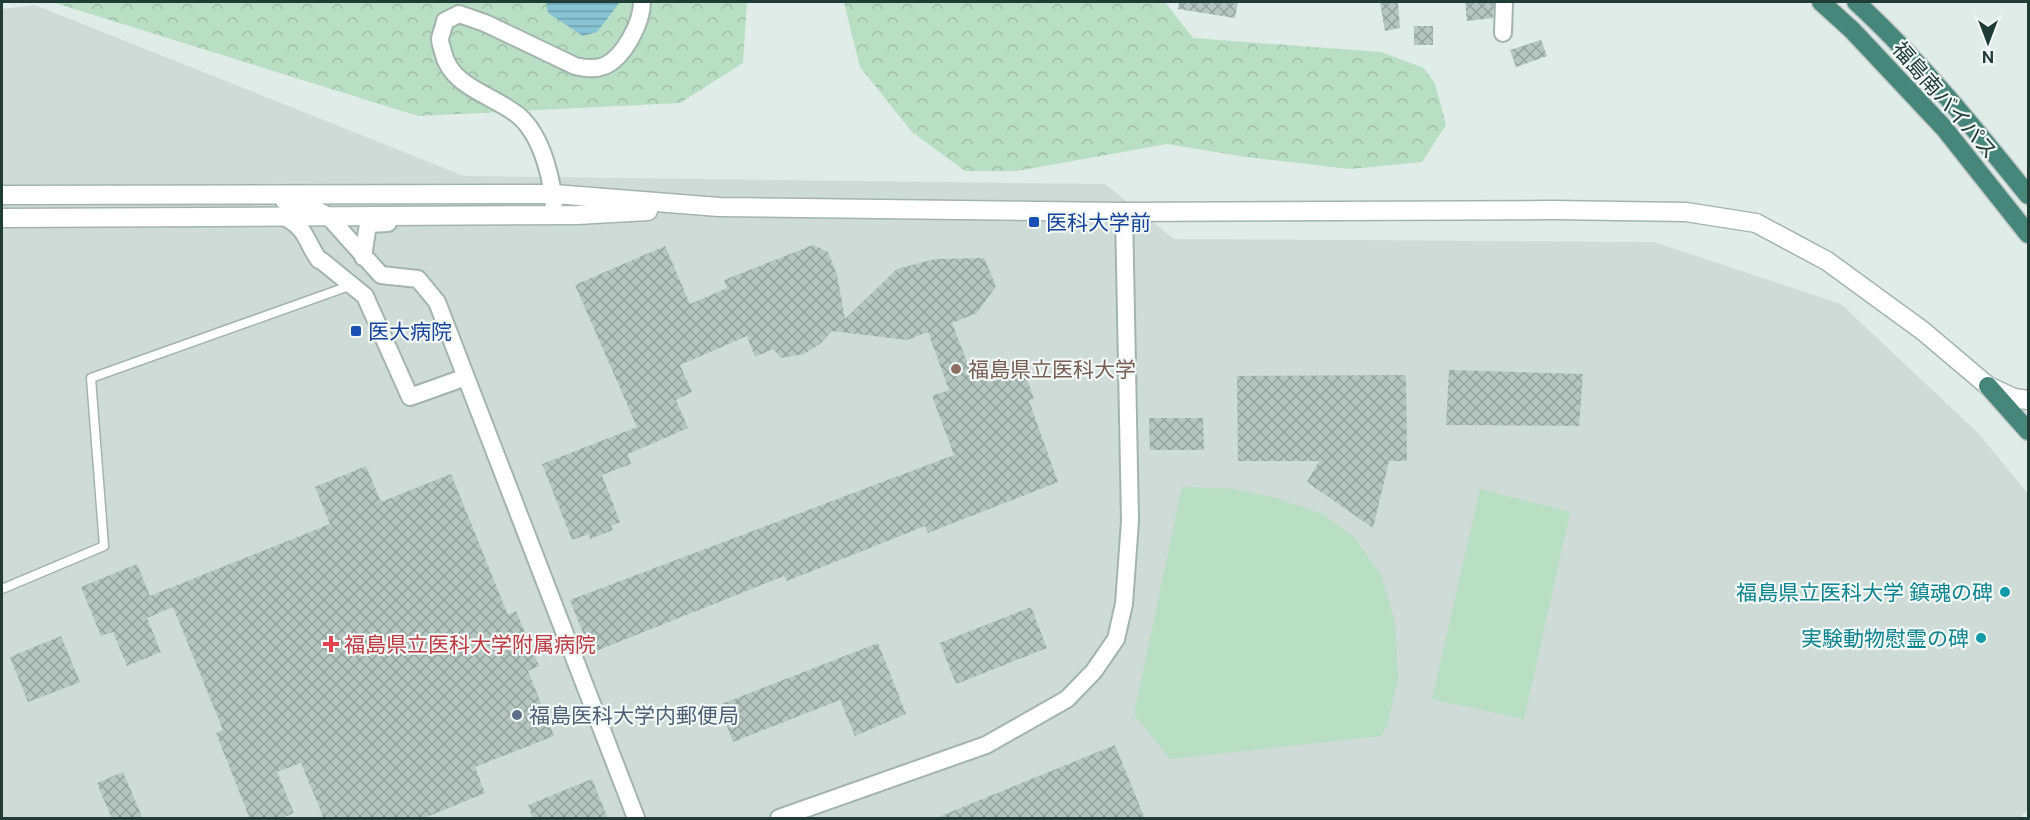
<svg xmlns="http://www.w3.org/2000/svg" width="2030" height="820" font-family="'Public Sans','Noto Sans JP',sans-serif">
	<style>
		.built { fill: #cedbd6 }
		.grass { fill: #b8dec3 }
		.forest { fill: url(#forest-crowns) }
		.water { fill: url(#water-rules) }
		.building { fill: url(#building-cross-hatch) }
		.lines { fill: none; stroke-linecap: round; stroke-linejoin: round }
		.service-casing { stroke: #a3b4ae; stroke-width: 11 }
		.minor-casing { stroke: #a3b4ae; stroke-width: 20 }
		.tertiary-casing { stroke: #a3b4ae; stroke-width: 21 }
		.trunk-casing { stroke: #c1c8c7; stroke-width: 21 }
		.service { stroke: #fff; stroke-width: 8 }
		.minor { stroke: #fff; stroke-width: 16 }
		.tertiary { stroke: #fff; stroke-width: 18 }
		.trunk { stroke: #47867a; stroke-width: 18 }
		.transit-dot { fill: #1a4fb4; stroke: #f1f8f5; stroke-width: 2 }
		.education-dot { fill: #8d6e63; stroke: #f1f8f5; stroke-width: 2 }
		.culture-dot { fill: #0f9aa8; stroke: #f1f8f5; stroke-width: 2 }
		.health-dot { fill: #e0444e; stroke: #f1f8f5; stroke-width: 2 }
		.service-dot { fill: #5c6f8a; stroke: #f1f8f5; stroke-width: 2 }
		.labels { text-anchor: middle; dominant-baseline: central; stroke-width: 4.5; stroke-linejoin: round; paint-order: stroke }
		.street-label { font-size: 21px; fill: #203c36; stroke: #f1f8f5 }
		.transit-label { font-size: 21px; fill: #164399; stroke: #f1f8f5; text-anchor: start }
		.education-label { font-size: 21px; fill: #785e54; stroke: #f1f8f5; text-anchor: start }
		.culture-label { font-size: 21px; fill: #0d838f; stroke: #f1f8f5; text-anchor: end }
		.health-label { font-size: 21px; fill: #be3a42; stroke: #f1f8f5; text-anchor: start }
		.service-label { font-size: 21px; fill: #4e5e75; stroke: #f1f8f5; text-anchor: start }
	</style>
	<defs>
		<pattern id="forest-crowns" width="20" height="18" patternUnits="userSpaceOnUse" patternTransform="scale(1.5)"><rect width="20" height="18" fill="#b8dec3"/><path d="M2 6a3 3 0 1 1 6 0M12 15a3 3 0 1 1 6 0" fill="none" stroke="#9ebfa8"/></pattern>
		<pattern id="water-rules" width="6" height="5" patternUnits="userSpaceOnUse" patternTransform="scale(1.5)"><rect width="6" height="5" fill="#86c4d3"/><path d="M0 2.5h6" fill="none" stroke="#6da0ac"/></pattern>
		<pattern id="building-cross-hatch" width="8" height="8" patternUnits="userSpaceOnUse" patternTransform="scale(1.5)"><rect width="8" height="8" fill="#b5c6c0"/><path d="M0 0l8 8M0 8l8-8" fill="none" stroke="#93a29d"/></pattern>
	</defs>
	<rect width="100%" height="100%" fill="#e0ece7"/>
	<path class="built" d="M35 5 464 176 1105 184 1174 239 1654 242 1841 304 1979 434 2028 494V810L2019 818H2V9Z"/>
	<path class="grass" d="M1182 487 1234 489 1276 498 1323 514 1355 538 1381 575 1395 622 1398 678 1387 727 1381 736 1170 759 1134 714Z
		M1480 489 1570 512 1524 719 1432 699Z"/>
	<path class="forest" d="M52 2H747L743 63 680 103 418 116Z
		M844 2H1165L1193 38 1381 52 1424 68 1435 84 1446 125 1422 162 1350 169 1246 157 1167 144 1017 171H965L912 132 860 67Z"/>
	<path class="water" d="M546 2H620L597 32 583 36 548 13Z"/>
	<path class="building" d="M1179 2H1238L1235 18 1178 9Z
		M1380 2H1398L1400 28 1385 31Z
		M1465 2H1494L1493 18 1467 21Z
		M1414 26H1433V45H1414Z
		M1541 40 1547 56 1516 67 1510 50Z
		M813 245 828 252 837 275 845 319 897 269 935 259 984 258 996 286 977 313 952 323 974 380 1021 363 1034 399 1029 401 1058 482 928 533 925 526 787 581 784 576 591 653 570 600 954 455 932 396 949 390 928 332 907 340 832 331 820 344 804 354 781 358 773 349 755 357 747 336 680 365 692 392 676 400 688 428 628 454 631 464 602 475 620 522 611 526 613 530 590 539 589 534 572 540 542 464 637 427 575 285 665 246 690 304 727 288 724 280Z
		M1449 370 1583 374 1579 426 1446 425Z
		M1406 375 1407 461H1389L1373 528 1307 482 1319 461H1238L1237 376Z
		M1149 418H1203L1204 450H1150Z
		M366 466 381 502 451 474 508 615 516 611 539 666 528 671 554 736 475 767 485 793 422 819H324L301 763 277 772 294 813 280 819H250L216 733 223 730 173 607 147 618 161 652 127 666 113 632 101 636 81 587 137 564 150 596 330 524 315 487Z
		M1031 607 1047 648 956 684 940 643Z
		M61 636 80 682 28 702 10 657Z
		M878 643 906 714 855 736 840 700 733 742 719 705Z
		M1115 745 1145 819H936V818Z
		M123 772 143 819H112L97 783Z
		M592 779 608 819H533L528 805Z"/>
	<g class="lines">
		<g class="service-casing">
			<path id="service" d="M2 589 104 546 91 378 352 285"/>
		</g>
		<g class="minor-casing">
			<path id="minor" d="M1503 33 1504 2
				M284 201 305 203 328 216 381 275 418 279 437 302 636 818
				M554 214C554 184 543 137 519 116 494 95 451 88 443 52 442 48 440 43 440 39 441 33 444 27 445 21L459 14 485 23 575 66C584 68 594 70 604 66 624 58 642 22 642 2
				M286 218C307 229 306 242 319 260L322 261 365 296 410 397 466 377
				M363 257 368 224 388 223
				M779 818 986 745 1067 699 1094 671 1116 639 1124 604 1130 521 1124 212"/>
		</g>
		<g class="tertiary-casing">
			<path id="tertiary" d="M2 195 554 194 719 207 1124 212 1553 210 1686 212 1756 223 1827 261 1923 331 1988 386 2014 398 2028 400
				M2 218 577 215 648 211"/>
		</g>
		<g class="trunk-casing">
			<path id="trunk" d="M1821 2 1852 30 1944 128 2028 234
				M1856 2C1920 61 1974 128 2028 195
				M1988 386 2028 431"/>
		</g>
		<use href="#service" class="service"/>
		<use href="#minor" class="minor"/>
		<use href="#tertiary" class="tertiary"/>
		<use href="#trunk" class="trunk"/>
	</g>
	<g class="transit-dot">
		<rect x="1028" y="216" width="12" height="12" rx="3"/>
		<rect x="350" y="325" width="12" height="12" rx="3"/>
	</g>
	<circle class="education-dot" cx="956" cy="369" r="6"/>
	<g class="culture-dot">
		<circle cx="2005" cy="592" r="6"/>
		<circle cx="1981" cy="638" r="6"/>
	</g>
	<path class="health-dot" d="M328 635h6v6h6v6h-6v6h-6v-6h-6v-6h6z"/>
	<circle class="service-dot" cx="517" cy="715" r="6"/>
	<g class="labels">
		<g class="street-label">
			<text transform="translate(1945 100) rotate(49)">福島南バイパス</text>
		</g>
		<g class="transit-label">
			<text x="1046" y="222">医科大学前</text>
			<text x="368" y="331">医大病院</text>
		</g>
		<g class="education-label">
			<text x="968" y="369">福島県立医科大学</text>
		</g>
		<g class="culture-label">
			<text x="1993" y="592">福島県立医科大学 鎮魂の碑</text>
			<text x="1969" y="638">実験動物慰霊の碑</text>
		</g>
		<g class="health-label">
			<text x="344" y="644">福島県立医科大学附属病院</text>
		</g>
		<g class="service-label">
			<text x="529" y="715">福島医科大学内郵便局</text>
		</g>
	</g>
	<rect width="2030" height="820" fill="none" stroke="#203c36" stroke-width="6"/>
	<g transform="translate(1988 42) rotate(180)" stroke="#f1f8f5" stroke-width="4.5" paint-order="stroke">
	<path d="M0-4.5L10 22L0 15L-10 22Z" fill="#203c36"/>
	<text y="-9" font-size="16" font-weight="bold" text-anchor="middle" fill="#203c36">N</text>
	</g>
</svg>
